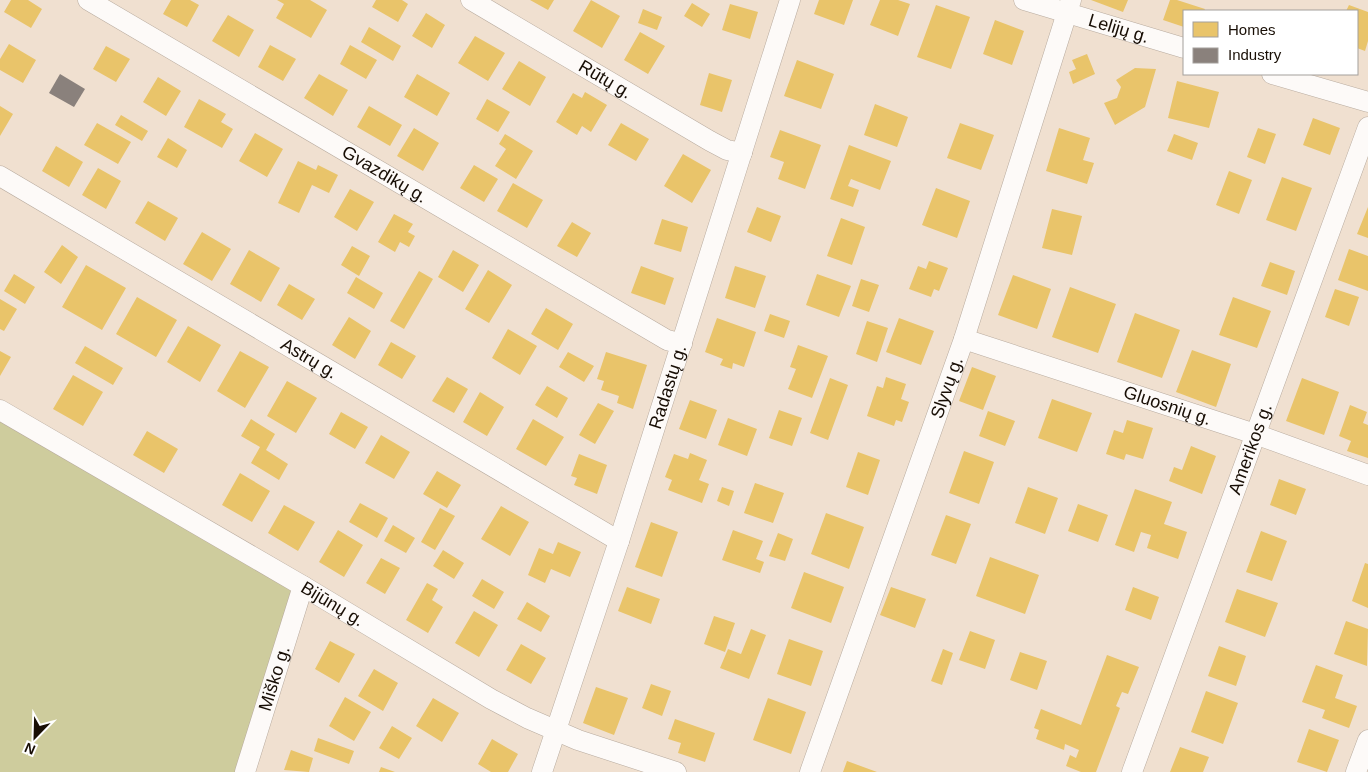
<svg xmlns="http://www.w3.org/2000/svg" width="1368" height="772" font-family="Arial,sans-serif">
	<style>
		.green { fill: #cecc9d }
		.homes { fill: #e9c46a }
		.industry { fill: #8a817c }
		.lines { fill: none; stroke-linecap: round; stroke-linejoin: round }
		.street-casing { stroke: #b8ab9f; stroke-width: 21 }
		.street { stroke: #fdfaf8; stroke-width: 20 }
		.labels { text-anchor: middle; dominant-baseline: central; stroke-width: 5; stroke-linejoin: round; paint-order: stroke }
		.street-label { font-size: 18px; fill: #180e05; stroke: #fff }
	</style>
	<rect width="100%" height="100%" fill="#f0e0d0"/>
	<path class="green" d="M0 420 292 590 236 772H0Z"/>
	<path class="homes" d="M11 0H28L42 9 31 28 4 12Z
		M171 0H190L199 5 187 27 163 14Z
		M277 0H310L327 10 311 38 276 18 284 4Z
		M376 0H402L408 4 398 22 372 7Z
		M530 0H554L548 10Z
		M591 0 620 16 602 48 573 31Z
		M819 0H853L844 25 814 14Z
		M880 0H898L910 4 898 36 870 25Z
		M1091 0H1128L1123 12Z
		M1170 0H1177L1205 9 1204 11H1184V27L1163 20Z
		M692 3 710 14 702 27 684 16Z
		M730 4 758 12 750 39 722 30Z
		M936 5 970 17 951 69 917 57Z
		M1349 5 1368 12V41L1365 51 1357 48V11H1346Z
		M643 9 662 17 657 30 638 23Z
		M426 13 445 25 432 48 412 36Z
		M228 15 254 30 239 57 212 41Z
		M995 20 1024 31 1012 65 983 54Z
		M369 27 401 46 393 61 361 42Z
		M640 32 665 46 648 74 624 60Z
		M475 36 505 53 488 81 458 63Z
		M9 44 36 60 23 83 0 70V59Z
		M270 45 296 59 283 81 258 67Z
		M350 45 377 60 366 79 340 64Z
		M106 46 130 59 116 82 93 69Z
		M1087 54 1095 74 1073 84 1069 72 1076 69 1072 60Z
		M797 60 834 74 821 109 784 96Z
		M519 61 546 77 530 106 502 89Z
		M1135 68 1156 69 1145 107 1115 125 1104 103 1117 98 1121 87 1116 80Z
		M709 73 732 80 722 112 700 105Z
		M319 74 348 90 333 116 304 98Z
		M417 74 450 93 437 116 404 97Z
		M158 77 181 91 166 116 143 102Z
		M1177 81 1219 92 1209 128 1168 118Z
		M585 92 607 105 591 132 582 126 577 135 556 122 573 93 582 98Z
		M199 99 226 114 221 122 233 129 222 148 184 127Z
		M487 99 510 112 498 132 476 119Z
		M875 104 908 117 897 147 864 135Z
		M0 106 13 114 0 136Z
		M369 106 402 125 390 146 357 127Z
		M121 115 148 131 142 141 115 125Z
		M1313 118 1340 128 1330 155 1303 145Z
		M97 123 131 142 118 164 84 145Z
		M621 123 649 139 636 161 608 145Z
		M960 123 994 135 981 170 947 158Z
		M414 128 439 143 423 171 397 156Z
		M1059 128 1090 138 1083 160 1094 163 1087 184 1046 171Z
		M1258 128 1276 134 1265 164 1247 157Z
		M780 130 821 145 805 189 778 179 784 162 770 157Z
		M255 133 283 149 267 177 239 161Z
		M505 134 533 151 516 179 495 166 506 149 499 144Z
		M1174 134 1198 143 1192 160 1167 151Z
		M168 138 187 150 177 168 157 157Z
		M849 145 891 161 880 190 851 179 848 186 859 190 853 207 830 199Z
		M56 146 83 162 69 187 42 171Z
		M683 154 711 170 692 203 664 186Z
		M298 161 316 170 318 165 338 175 329 193 312 185 299 213 278 203Z
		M474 165 498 179 484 202 460 188Z
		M98 168 121 181 106 209 82 195Z
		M1229 171 1252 180 1239 214 1216 205Z
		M1282 177 1312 188 1296 231 1266 220Z
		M513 183 543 200 527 228 497 211Z
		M936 188 970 201 957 238 922 225Z
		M350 189 374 202 357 231 334 217Z
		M148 201 178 218 165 241 135 223Z
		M757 207 781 216 771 242 747 232Z
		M1368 207V238L1357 234Z
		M1052 209 1082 216 1072 255 1042 248Z
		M394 214 413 224 408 232 415 236 409 247 400 242 395 252 378 242Z
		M841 218 865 227 852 265 827 256Z
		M662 219 688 227 681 252 654 244Z
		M572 222 591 233 577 257 557 246Z
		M202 232 231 249 212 281 183 264Z
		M62 245 78 257 61 284 44 272Z
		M352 246 370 256 359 276 341 265Z
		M1349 249 1368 256V291L1338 280Z
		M249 250 280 268 261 302 230 284Z
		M453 250 479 265 463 292 438 277Z
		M929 261 948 268 939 291 934 289 931 297 909 289 918 266 926 269Z
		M1270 262 1295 271 1287 295 1261 286Z
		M86 265 126 288 102 330 62 307Z
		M641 266 674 278 665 305 631 293Z
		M735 266 766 276 755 308 725 298Z
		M488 270 512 285 489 323 465 309Z
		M419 271 433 279 404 329 390 321Z
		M14 274 35 287 25 304 4 291Z
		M817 274 851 286 839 317 806 305Z
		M1013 275 1051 289 1037 329 998 315Z
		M356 277 383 293 374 309 347 293Z
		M861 279 879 285 869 312 852 306Z
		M289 284 315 299 302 320 277 305Z
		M1070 287 1116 304 1098 353 1052 337Z
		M1335 289 1359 297 1349 326 1325 317Z
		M137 297 177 320 156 357 116 334Z
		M1233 297 1271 311 1257 348 1219 335Z
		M0 299 17 309 4 331 0 329Z
		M546 308 573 324 558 350 531 334Z
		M1135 313 1180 330 1162 378 1117 362Z
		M770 314 790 321 784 338 764 331Z
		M349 317 371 331 355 359 332 345Z
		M717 318 756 332 744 367 733 363 732 369 720 365 723 359 705 352Z
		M899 318 934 331 921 365 886 352Z
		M867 321 888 328 877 362 856 354Z
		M188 326 221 345 200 382 167 362Z
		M508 329 537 346 520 375 492 358Z
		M391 342 416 356 402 379 378 365Z
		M798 345 828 356 812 398 788 389 796 369 790 367Z
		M85 346 123 368 113 385 75 363Z
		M1192 350 1231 364 1216 407 1176 392Z
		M0 351 11 357 0 376Z
		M240 351 269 367 245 408 217 391Z
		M568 352 594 366 584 382 559 367Z
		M606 352 647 365 633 409 617 403 619 396 601 390 604 381 597 379Z
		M972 367 996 376 983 410 959 401Z
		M73 375 103 392 83 426 53 409Z
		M447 377 468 389 454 413 432 401Z
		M886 377 906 384 901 399 909 402 902 422 896 420 894 426 867 416 877 386 883 388Z
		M830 378 848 385 828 440 810 433Z
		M1302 378 1339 392 1324 435 1286 421Z
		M287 381 317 398 296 433 267 416Z
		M547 386 568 398 557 418 535 405Z
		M480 392 504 407 487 436 463 422Z
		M1052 399 1092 413 1077 452 1038 438Z
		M690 400 717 410 706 439 679 429Z
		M598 403 614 411 595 444 579 435Z
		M1350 405 1367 412 1363 423 1368 425V458L1347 451 1351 441 1339 436Z
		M779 410 802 418 792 446 769 438Z
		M988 411 1015 421 1005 446 979 436Z
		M341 412 368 427 355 449 329 434Z
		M728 418 757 429 747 456 718 445Z
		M251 419 275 434 266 450 288 464 279 480 251 463 260 447 241 436Z
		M533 419 564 437 546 466 516 449Z
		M1127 420 1153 428 1143 459 1126 454 1124 460 1106 454 1114 430 1123 433Z
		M147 431 178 449 164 473 133 455Z
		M381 435 410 452 394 479 365 463Z
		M1191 446 1216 456 1202 494 1169 481 1174 467 1182 470Z
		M964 451 994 462 979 504 949 493Z
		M858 452 880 460 868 495 846 487Z
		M690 453 707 460 699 480 709 484 702 503 668 490 672 480 665 477 674 454 688 459Z
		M579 454 607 465 597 494 574 485 577 478 571 476Z
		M437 471 461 485 447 508 423 494Z
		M240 473 270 491 252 522 222 505Z
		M1279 479 1306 489 1296 515 1270 505Z
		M755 483 784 493 773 523 744 513Z
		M722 487 734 491 729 506 717 501Z
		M1028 487 1058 498 1045 534 1015 523Z
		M1135 489 1172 502 1164 524 1187 532 1178 559 1147 548 1151 535 1141 532 1134 552 1115 545Z
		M360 503 388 518 377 538 349 522Z
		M1078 504 1108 515 1098 542 1068 531Z
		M284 505 315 522 298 551 268 533Z
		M501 506 529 522 510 556 481 539Z
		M440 508 455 516 435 550 421 542Z
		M826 513 864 527 849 569 811 554Z
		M946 515 971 524 956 564 931 555Z
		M651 522 678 532 662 577 635 567Z
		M393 525 415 538 406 553 384 541Z
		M338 530 363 545 344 577 319 562Z
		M733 530 763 541 756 559 764 562 760 573 722 560Z
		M1261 531 1287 541 1272 581 1246 572Z
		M778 533 793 539 785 561 769 556Z
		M558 542 581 552 570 577 551 569 545 583 528 575 539 548 553 554Z
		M443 550 464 563 454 579 433 566Z
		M990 557 1039 575 1025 614 976 596Z
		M381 558 400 568 385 594 366 583Z
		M1365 563 1368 564V608L1352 601Z
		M804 572 844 587 831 623 791 608Z
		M482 579 504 592 494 609 472 596Z
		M427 583 438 589 432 600 443 607 428 633 406 620Z
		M627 587 660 599 651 624 618 611Z
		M891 587 926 599 915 628 880 615Z
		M1133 587 1159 597 1151 620 1125 610Z
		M1237 589 1278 603 1265 637 1225 622Z
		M527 602 550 616 541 632 517 619Z
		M474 611 498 625 479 657 455 643Z
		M714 616 735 623 725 652 704 644Z
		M1346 621 1368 629 1367 666 1334 654Z
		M751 629 766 635 749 679 720 668 728 649 741 654Z
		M970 631 995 640 985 669 959 660Z
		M789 639 823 651 811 686 777 674Z
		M330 641 355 654 339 683 315 669Z
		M521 644 546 658 531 684 506 670Z
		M1219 646 1246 656 1236 686 1208 676Z
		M943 649 953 653 942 685 931 681Z
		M1020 652 1047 661 1037 690 1010 680Z
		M1107 655 1139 667 1128 694 1122 692 1116 706 1120 708 1096 772H1081L1066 766 1070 755 1076 758 1079 750 1065 744 1064 750 1036 739 1039 730 1034 728 1041 709 1081 725Z
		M1316 665 1343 675 1335 698 1357 706 1349 728 1322 718 1325 710 1302 702Z
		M374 669 398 683 383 711 358 696Z
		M651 684 671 691 662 716 642 708Z
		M596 687 628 698 614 735 583 723Z
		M1206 691 1238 703 1223 744 1191 732Z
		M345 697 371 712 354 741 329 726Z
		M433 698 459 713 442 742 416 726Z
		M768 698 806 712 791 754 753 740Z
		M675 719 715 733 705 762 678 753 681 743 668 739Z
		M392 726 412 738 399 759 379 748Z
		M1309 729 1339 740 1327 772 1297 762Z
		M318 738 354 751 349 764 314 751Z
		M492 739 518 754 508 772H491L478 764Z
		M1180 747 1209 757 1203 772H1170Z
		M291 750 313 758 309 772 284 770Z
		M847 761 877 772H843Z
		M381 767 395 772H379Z"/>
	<path class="industry" d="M60 74 85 89 74 107 49 93Z"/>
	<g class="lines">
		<g class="street-casing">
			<g id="street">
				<path id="s1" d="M88 0 667 340 682 344"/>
				<path id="s2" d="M471 0 710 141 727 150 742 153"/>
				<path id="s3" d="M1024 0 1184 48"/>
				<path d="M1272 74 1368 102"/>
				<path id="s4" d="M0 176 619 541"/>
				<path id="s5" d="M964 339 1255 434 1368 475"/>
				<path id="s6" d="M0 410 303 586 491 699 527 718 578 740 676 772"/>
				<path id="s7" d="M245 772 303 586"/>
				<path id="s8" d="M542 772 619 541 790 0"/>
				<path id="s9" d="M810 772 964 339 1071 0"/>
				<path id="s10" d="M1132 772 1368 127"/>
				<path d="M1356 772 1368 740"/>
			</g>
		</g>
		<use href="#street" class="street"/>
	</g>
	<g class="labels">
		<g class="street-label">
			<text stroke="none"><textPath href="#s3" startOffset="99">Lelijų g.</textPath></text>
			<text stroke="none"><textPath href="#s2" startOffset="156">Rūtų g.</textPath></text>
			<text stroke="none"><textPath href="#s1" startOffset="344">Gvazdikų g.</textPath></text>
			<text stroke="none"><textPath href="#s4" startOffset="359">Astrų g.</textPath></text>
			<text stroke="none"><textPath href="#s8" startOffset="405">Radastų g.</textPath></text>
			<text stroke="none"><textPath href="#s9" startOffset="408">Slyvų g.</textPath></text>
			<text stroke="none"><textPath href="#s5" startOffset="214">Gluosnių g.</textPath></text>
			<text stroke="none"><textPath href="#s10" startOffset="344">Amerikos g.</textPath></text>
			<text stroke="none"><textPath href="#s6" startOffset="385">Bijūnų g.</textPath></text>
			<text stroke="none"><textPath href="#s7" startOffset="98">Miško g.</textPath></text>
		</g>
	</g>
	<rect x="1183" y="10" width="175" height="65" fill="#ffffff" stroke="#a39f9b"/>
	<rect x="1193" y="22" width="25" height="15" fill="#e9c46a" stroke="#a39f9b"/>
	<text x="1228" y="35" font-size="15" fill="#180e05">Homes</text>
	<rect x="1193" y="48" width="25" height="15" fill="#8a817c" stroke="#a39f9b"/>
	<text x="1228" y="60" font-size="15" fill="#180e05">Industry</text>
	<g transform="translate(35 737) rotate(203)" stroke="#ffffff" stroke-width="4" paint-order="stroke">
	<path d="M0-4L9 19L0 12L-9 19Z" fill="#180e05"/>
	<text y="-8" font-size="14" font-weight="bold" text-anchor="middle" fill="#180e05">N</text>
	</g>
</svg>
